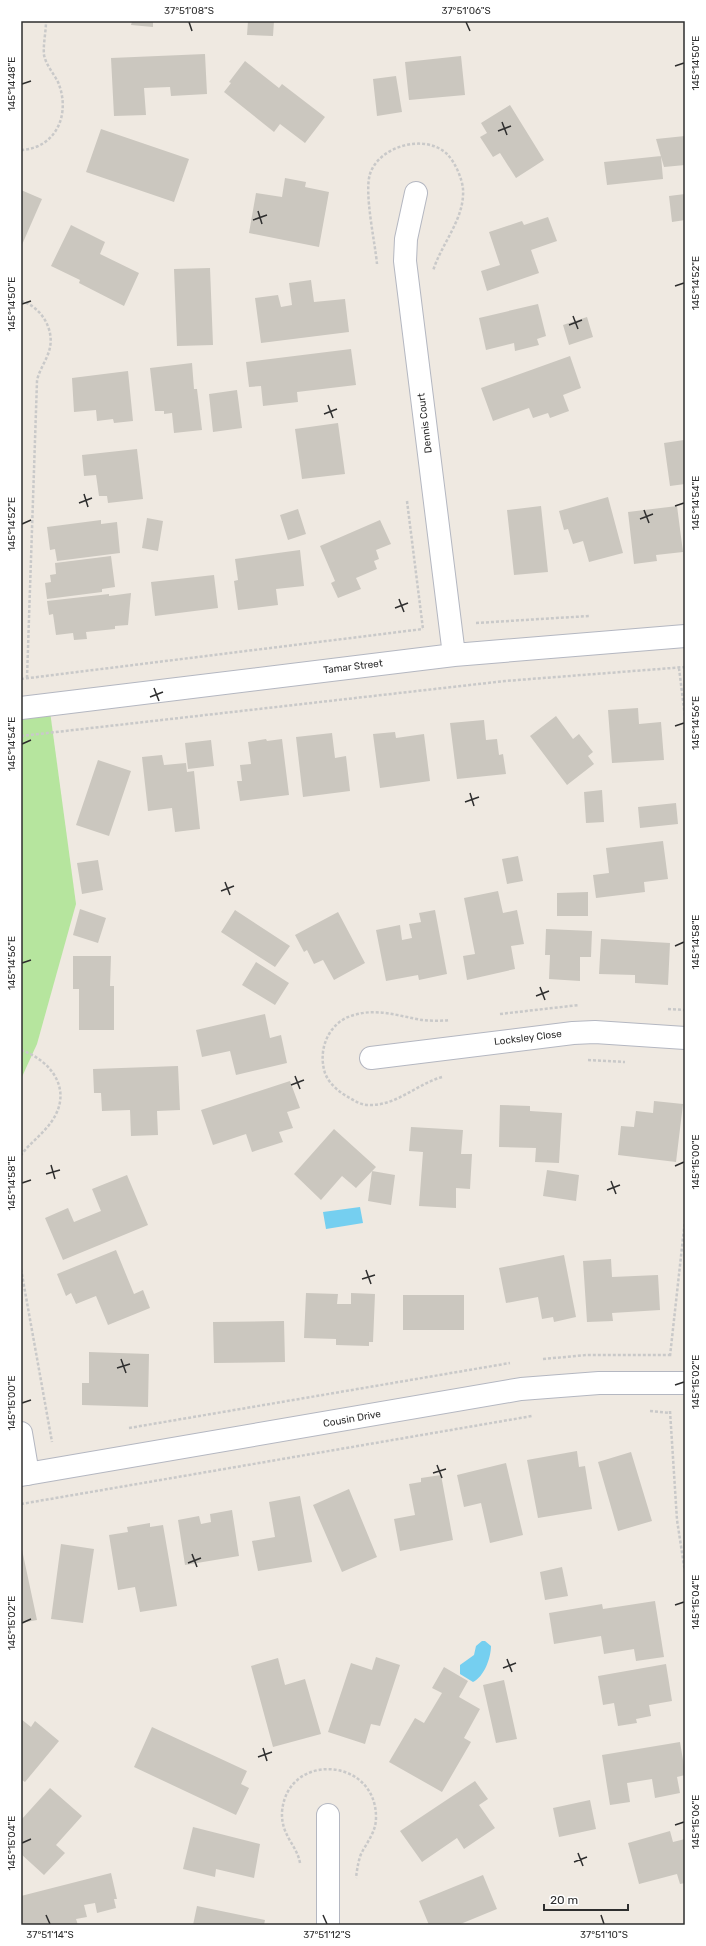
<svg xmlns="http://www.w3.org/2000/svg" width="706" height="1946" font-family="Rubik,sans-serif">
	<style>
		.green { fill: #b6e59e }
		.water { fill: #75cff0 }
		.building { fill: #cbc7bf }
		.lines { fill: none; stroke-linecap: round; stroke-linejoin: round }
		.street-casing { stroke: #b4b7c1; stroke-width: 24 }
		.path { stroke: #c9c9c9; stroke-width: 2.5; stroke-dasharray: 3 2; stroke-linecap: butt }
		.street { stroke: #fff; stroke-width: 22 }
		.ticks { fill: none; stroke: #2e2e2e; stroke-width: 1.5 }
		.labels { text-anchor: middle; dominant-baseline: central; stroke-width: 3; stroke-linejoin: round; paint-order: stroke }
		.street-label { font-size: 10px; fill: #2e2e2e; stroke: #fff }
		.neatline { fill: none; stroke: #2e2e2e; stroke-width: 1.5 }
		.ticks-label { font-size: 10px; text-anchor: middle; fill: #2e2e2e }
	</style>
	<rect width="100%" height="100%" fill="#efe9e1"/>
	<path class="green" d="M49 704 76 904 37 1044 21 1079V708Z"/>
	<path class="water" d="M360 1207 363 1223 326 1229 323 1212Z
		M482 1641H485L491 1646C491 1658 484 1677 473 1682L460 1674V1665L474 1655 476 1646Z"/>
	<path class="building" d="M132 21H153V27L131 25Z
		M248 21H274L273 36 247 35Z
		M205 54 207 94 171 96 170 87 144 88 146 115 114 116 111 58Z
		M461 56 465 95 409 100 405 62Z
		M245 61 279 88 282 84 325 117 305 143 280 124 274 132 224 92 231 83 229 82Z
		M396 76 402 112 377 116 373 79Z
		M510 105 544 160 516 178 500 153 493 157 480 137 487 133 481 123Z
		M101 129 189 159 174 202 86 172Z
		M685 136V165L664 167 656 139Z
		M661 156 663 179 607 185 604 162Z
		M285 178 306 182 305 187 329 192 319 247 249 233 256 193 282 197Z
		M21 190 42 199 21 247Z
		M685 194V220L672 222 669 196Z
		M548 217 557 241 531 250 539 273 487 291 481 271 500 265 489 232 522 221 524 225Z
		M71 225 105 242 100 254 139 273 124 306 79 283 80 280 51 266Z
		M210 268 213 345 177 346 174 269Z
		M311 280 314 302 345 299 349 332 261 343 255 298 278 295 281 307 292 305 289 283Z
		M538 304 546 336 537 339 539 345 515 351 514 343 486 350 479 318Z
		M587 317 593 337 569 345 563 325Z
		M351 349 356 385 297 392 298 402 263 406 261 386 249 387 246 362Z
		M570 356 581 388 563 395 569 411 550 418 548 413 533 418 529 408 493 421 481 388Z
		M192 363 194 389H197L202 430 174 433 172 413 164 414V411H155L150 368Z
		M128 371 133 421 114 423 113 419 97 421 96 410 74 412 72 378Z
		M237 390 242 428 213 432 209 394Z
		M338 423 345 474 302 479 295 429Z
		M684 440 685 484 670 486 664 443Z
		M137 449 143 499 108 503 107 496H99L96 475 84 476 82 455Z
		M608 497 623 553 589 562 583 541 573 544 568 529 564 530 559 511Z
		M541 506 548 572 514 575 507 510Z
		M677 506 683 552 656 555 657 561 634 564 628 512Z
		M298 509 306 534 288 540 280 515Z
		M147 518 163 521 158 551 142 548Z
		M101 520V524L117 522 120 553 57 561 55 549 50 550 47 527Z
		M380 520 391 544 376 550 379 559 374 561 377 569 356 578 361 589 338 598 331 583 335 581 320 546Z
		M300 550 304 586 276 589 278 605 238 610 234 581 238 580 235 559Z
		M111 556 115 587 102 589V592L47 599 45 583 51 582 50 575 56 574 55 563Z
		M214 575 218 608 155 616 151 582Z
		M131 593 128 625 115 626V629L86 632 87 639 74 640 73 633 56 635 53 614 49 615 47 601 109 594V596Z
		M638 708 639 724 661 722 664 760 612 763 608 710Z
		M556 716 573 739 579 734 593 752 588 756 594 764 567 785 530 736Z
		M484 720 486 740 497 739 499 755 503 754 506 774 457 779 450 723Z
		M395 732 396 738 424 734 430 781 380 788 373 734Z
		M332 733 335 758 346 756 350 791 303 797 296 737Z
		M266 739 267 741 282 739 289 795 240 801 237 781H242L240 765 251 764 248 742Z
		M211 740 214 766 188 769 185 743Z
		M162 755 164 765 186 763 187 772 194 771 200 829 175 832 172 808 148 811 142 757Z
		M98 760 131 771 109 836 76 825Z
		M602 790 604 822 586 823 584 792Z
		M676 803 678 824 640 828 638 807Z
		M663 841 668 879 644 882 645 892 596 898 593 875 609 873 606 848Z
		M518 856 523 881 507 884 502 859Z
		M98 860 103 890 82 894 77 863Z
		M498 891 503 913 517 910 524 944 511 946 515 969 467 980 463 956 475 954 464 898Z
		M588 892V916H557V893Z
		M80 909 106 918 98 943 73 935Z
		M235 910 290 946 275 967 221 932Z
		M435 910 447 974 419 980 418 975 386 981 376 930 400 925 402 940 412 938 409 924 421 922 419 913Z
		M338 912 365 963 334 980 323 960 314 964 307 950 304 952 295 935Z
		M546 929 592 931 591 957H580V981L549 979 550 955H545Z
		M601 939 670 943 668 985 635 983V975L599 974Z
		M73 956H111L110 986H114V1030H79V989H73Z
		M256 962 289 983 275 1005 242 985Z
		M265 1014 270 1038 281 1035 287 1063 236 1075 230 1051 202 1057 196 1030Z
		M178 1066 180 1110 157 1111 158 1135 131 1136 130 1110 102 1111 101 1093H94L93 1069Z
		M290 1081 300 1108 287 1112 293 1128 279 1132 283 1142 252 1152 246 1134 213 1145 201 1110Z
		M654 1101 683 1104 676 1162 618 1155 621 1126 634 1127 636 1111 653 1113Z
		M500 1105 530 1106V1111L562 1113 559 1163 535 1162 536 1148 499 1147Z
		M411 1127 463 1130 461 1154H472L470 1189 456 1188V1208L419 1206 423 1152 409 1151Z
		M334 1129 376 1167 356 1188 342 1176 321 1200 294 1174Z
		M547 1170 579 1175 576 1201 543 1196Z
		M372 1171 395 1175 391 1205 368 1201Z
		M127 1175 148 1225 63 1260 45 1218 68 1208 74 1222 101 1211 92 1189Z
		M116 1250 134 1294 143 1290 150 1308 108 1325 96 1296 76 1304 71 1293 66 1296 57 1274Z
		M564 1255 576 1317 554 1322 553 1317 542 1319 538 1297 506 1303 499 1268Z
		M611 1259 612 1277 658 1275 660 1310 612 1313 613 1321 587 1322 583 1261Z
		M306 1293 338 1294 337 1304H351V1293L375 1294 373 1342H369V1346L336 1345V1339L304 1338Z
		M403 1295H464V1330H403Z
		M284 1321 285 1362 214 1363 213 1322Z
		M89 1352 149 1354 148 1407 82 1405V1383H89Z
		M577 1451 579 1467 585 1466 592 1509 538 1518 527 1460Z
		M631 1452 652 1521 618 1531 598 1462Z
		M506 1463 523 1535 490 1543 481 1503 464 1507 457 1475Z
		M441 1475 453 1540 400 1551 394 1519 415 1515 409 1484 421 1482V1478Z
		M349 1489 377 1557 342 1572 313 1505Z
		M300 1496 312 1562 258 1571 252 1541 275 1537 269 1502Z
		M232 1510 239 1556 185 1565 178 1520 199 1516 201 1524 211 1522 210 1514Z
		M150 1523V1527L163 1525 177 1606 140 1612 135 1587 118 1590 109 1535 128 1532 127 1527Z
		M61 1544 94 1549 83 1623 51 1619Z
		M21 1545 37 1620 21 1623Z
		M562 1567 568 1596 545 1600 540 1572Z
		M655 1601 664 1657 636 1661 634 1649 604 1654 601 1636 554 1644 549 1613 602 1604 603 1609Z
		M376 1657 400 1665 380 1726 371 1724 365 1744 328 1732 351 1663 372 1670Z
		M278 1658 285 1685 305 1679 321 1734 273 1747 251 1666Z
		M666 1664 672 1701 649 1705 651 1716 636 1719 637 1723 618 1726 614 1703 603 1705 598 1676Z
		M444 1667 468 1681 459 1697 480 1709 464 1738 471 1742 442 1792 389 1762 415 1718 424 1723 442 1693 432 1688Z
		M504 1680 517 1739 496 1743 483 1685Z
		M21 1719 31 1727 35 1721 59 1741 25 1782 22 1780 21 1781Z
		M152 1727 247 1771 241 1784 249 1788 236 1815 134 1767Z
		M680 1742 685 1772V1775L677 1777 680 1793 655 1798 652 1779 627 1783 630 1802 610 1805 602 1755Z
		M475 1781 488 1799 479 1805 495 1828 464 1849 457 1838 422 1862 400 1831Z
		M50 1788 82 1816 56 1845 65 1853 44 1875 21 1854V1820Z
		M590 1800 596 1829 559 1837 553 1808Z
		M193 1827 260 1844 254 1878 216 1869 215 1877 183 1869Z
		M670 1831 673 1842 685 1839V1883L680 1884 677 1874 639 1884 628 1843Z
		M111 1873 117 1899H114L116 1908 97 1913 95 1903 84 1905 87 1917 76 1919 78 1925H21V1896Z
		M483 1875 497 1909 458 1925H429L419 1901Z
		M197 1906 265 1920 264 1925H193Z"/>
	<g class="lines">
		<g class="street-casing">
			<path id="street" d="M416 193 406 239 405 261 454 655
				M21 708 454 655 685 636
				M371 1058 573 1033 595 1032 685 1038
				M21 1433 28 1474
				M21 1475 521 1389 599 1383H685
				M328 1925V1815"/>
		</g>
		<path class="path" d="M21 150C57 148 71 113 58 82 54 74 46 65 44 55 43 44 46 32 46 21
			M377 264C375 242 364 193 370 174 379 146 425 133 447 154 455 162 462 178 463 189 465 219 441 244 433 271
			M21 301C40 306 54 328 50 347 48 359 39 369 37 381L27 678
			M407 501 423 629
			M476 623 589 616
			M679 668 685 717
			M21 679 423 629
			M21 736 505 681 685 667
			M668 1009 685 1010
			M500 1014 579 1005
			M21 1050C52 1061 73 1090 52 1121 43 1134 30 1143 21 1155
			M588 1060 625 1062
			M442 1077C417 1084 396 1106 369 1105 362 1105 356 1102 350 1098 340 1093 329 1084 325 1073 317 1048 330 1021 354 1015 377 1008 399 1016 422 1020 431 1021 441 1021 450 1020
			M21 1269 52 1442
			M670 1356 685 1220
			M543 1359 587 1355H670
			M650 1411 670 1413
			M670 1411 677 1520 685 1572
			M129 1428 510 1363
			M21 1504 532 1416
			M300 1863C297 1845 281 1836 282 1812 287 1751 377 1757 376 1818 376 1832 367 1842 361 1854 358 1862 357 1870 356 1878"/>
		<use href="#street" class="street"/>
	</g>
	<path class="ticks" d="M189 22 192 31M466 22 470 31M675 66 684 63M22 84 31 81M502 122 507 135M498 131 511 126M258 211 262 224M253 220 267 215M675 286 684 283M22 304 31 301M573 316 578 329M569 325 582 320M328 405 333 418M324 414 337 409M84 494 88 507M79 503 92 498M675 506 684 503M644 510 649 523M640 519 653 514M22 524 31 520M399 599 404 612M395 608 408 603M154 688 159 701M150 697 163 692M675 726 684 723M22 744 31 740M470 793 474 806M465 802 479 797M225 882 230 895M221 891 234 886M675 946 684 942M22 963 31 960M540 987 545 1000M536 996 549 991M295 1076 300 1089M291 1085 304 1080M51 1165 55 1179M675 1166 684 1162M46 1174 60 1170M611 1181 616 1194M22 1183 31 1180M607 1190 620 1185M366 1270 371 1284M362 1279 375 1275M121 1359 126 1373M117 1368 130 1364M675 1385 684 1382M22 1403 31 1400M437 1465 442 1478M433 1473 446 1469M192 1554 197 1567M188 1563 201 1558M675 1605 684 1602M22 1623 31 1619M507 1659 512 1672M503 1668 516 1663M263 1748 267 1761M258 1757 272 1752M675 1825 684 1822M22 1843 31 1839M578 1853 583 1866M574 1862 587 1857M46 1915 50 1924M323 1915 327 1924M601 1915 604 1924"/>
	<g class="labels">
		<g class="street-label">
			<text transform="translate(425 423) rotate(-97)">Dennis Court</text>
			<text transform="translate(353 667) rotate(-7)">Tamar Street</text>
			<text transform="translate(528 1038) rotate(-7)">Locksley Close</text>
			<text transform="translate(352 1419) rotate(-10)">Cousin Drive</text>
		</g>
	</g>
	<rect width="706" height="1946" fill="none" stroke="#ffffff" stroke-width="44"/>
	<path d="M544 1904v6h84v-6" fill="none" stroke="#2e2e2e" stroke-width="2"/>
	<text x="550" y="1904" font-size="12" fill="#2e2e2e" stroke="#ffffff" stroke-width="3" paint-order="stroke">20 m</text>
	<rect x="22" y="22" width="662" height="1902" class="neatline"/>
	<g class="ticks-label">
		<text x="189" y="14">37°51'08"S</text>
		<text x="466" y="14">37°51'06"S</text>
		<text transform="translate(695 63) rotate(-90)" y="4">145°14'50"E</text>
		<text transform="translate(11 84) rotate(-90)" y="4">145°14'48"E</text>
		<text transform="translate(695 283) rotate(-90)" y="4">145°14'52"E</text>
		<text transform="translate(11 304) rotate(-90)" y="4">145°14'50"E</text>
		<text transform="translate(695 503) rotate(-90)" y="4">145°14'54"E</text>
		<text transform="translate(11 524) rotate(-90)" y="4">145°14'52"E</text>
		<text transform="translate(695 723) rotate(-90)" y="4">145°14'56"E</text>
		<text transform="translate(11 744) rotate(-90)" y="4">145°14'54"E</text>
		<text transform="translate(695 942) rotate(-90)" y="4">145°14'58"E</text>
		<text transform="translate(11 963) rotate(-90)" y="4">145°14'56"E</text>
		<text transform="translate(695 1162) rotate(-90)" y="4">145°15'00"E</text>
		<text transform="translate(11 1183) rotate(-90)" y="4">145°14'58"E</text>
		<text transform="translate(695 1382) rotate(-90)" y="4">145°15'02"E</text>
		<text transform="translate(11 1403) rotate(-90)" y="4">145°15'00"E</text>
		<text transform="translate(695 1602) rotate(-90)" y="4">145°15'04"E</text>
		<text transform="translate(11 1623) rotate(-90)" y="4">145°15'02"E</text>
		<text transform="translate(695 1822) rotate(-90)" y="4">145°15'06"E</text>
		<text transform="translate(11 1843) rotate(-90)" y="4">145°15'04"E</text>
		<text x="50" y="1938">37°51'14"S</text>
		<text x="327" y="1938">37°51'12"S</text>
		<text x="604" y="1938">37°51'10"S</text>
	</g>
</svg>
